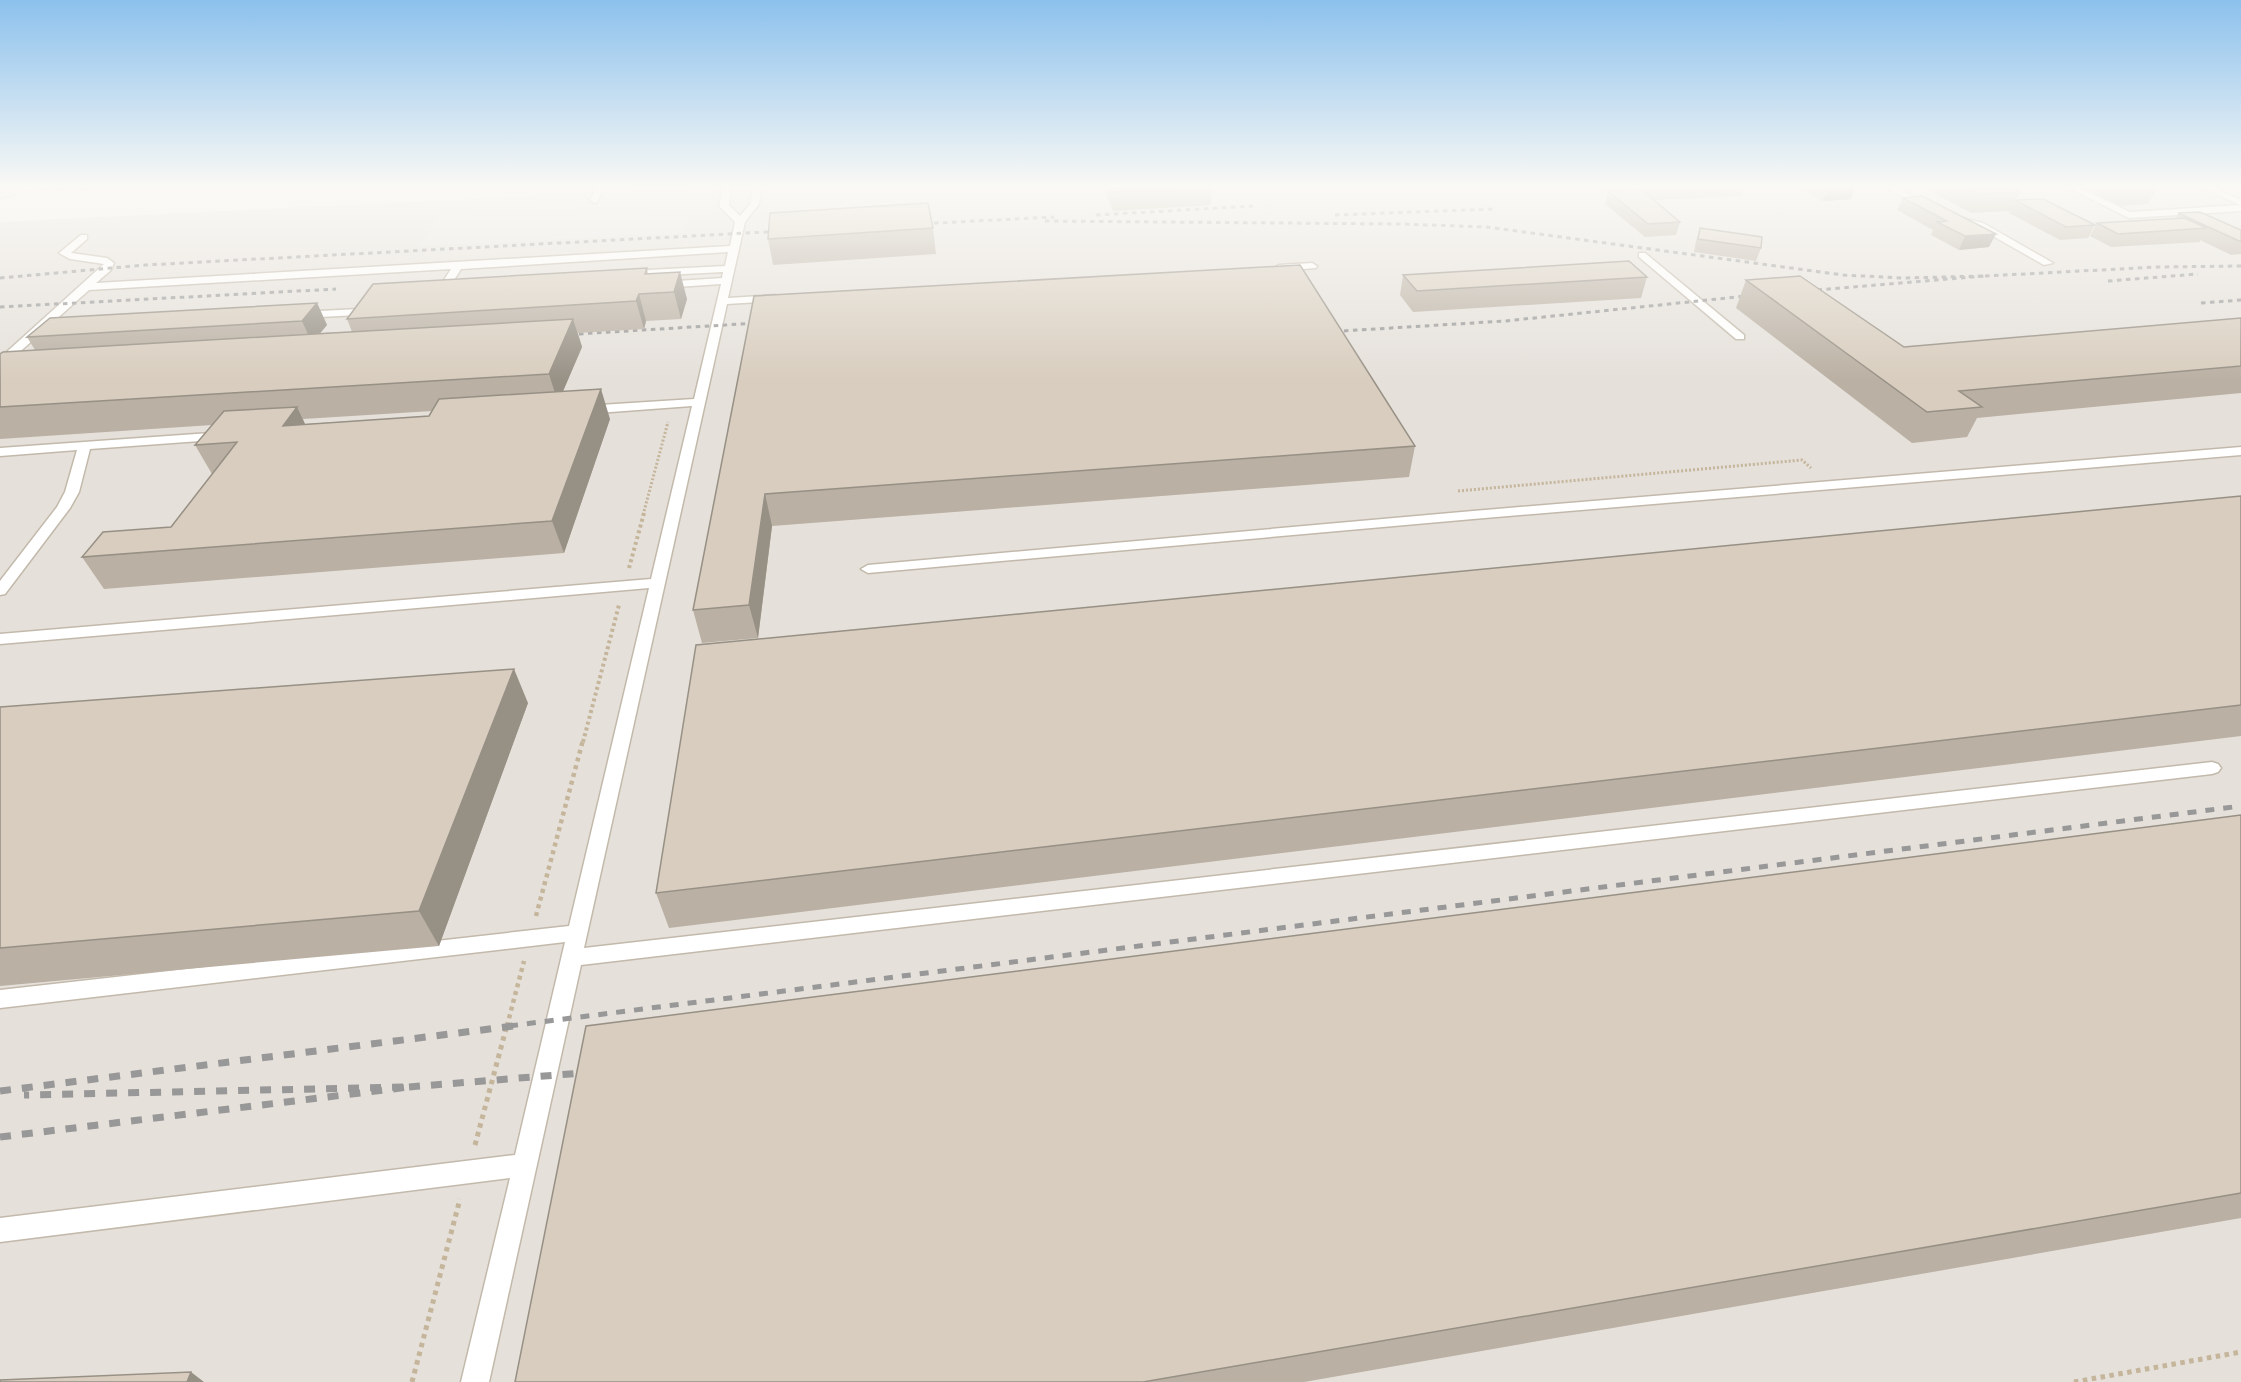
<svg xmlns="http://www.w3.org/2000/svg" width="2241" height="1382" viewBox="0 0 2241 1382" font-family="'DejaVu Sans',sans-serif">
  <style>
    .industrial { fill: #e5e0da }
    .parking { fill: #e7e4e1 }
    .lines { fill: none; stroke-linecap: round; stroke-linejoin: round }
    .service-casing { stroke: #c2b9ab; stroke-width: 3 }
    .path-far4 { stroke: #c4b59b; stroke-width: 2; stroke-dasharray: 1.5 1.5; stroke-linecap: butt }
    .path-far3 { stroke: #c4b59b; stroke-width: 3; stroke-dasharray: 2 2; stroke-linecap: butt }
    .path-far2 { stroke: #c4b59b; stroke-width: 4; stroke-dasharray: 3 3; stroke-linecap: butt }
    .path-far1 { stroke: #c4b59b; stroke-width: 4.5; stroke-dasharray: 4 4; stroke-linecap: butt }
    .path { stroke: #c4b59b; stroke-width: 5; stroke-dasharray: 4.5 4.5; stroke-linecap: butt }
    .service { fill: #fff; fill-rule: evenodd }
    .rail-far2 { stroke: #989898; stroke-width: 3; stroke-dasharray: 4.5 4.5; stroke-linecap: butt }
    .rail-far1 { stroke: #989898; stroke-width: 5; stroke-dasharray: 9 9; stroke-linecap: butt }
    .rail { stroke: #989898; stroke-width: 7; stroke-dasharray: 11 11; stroke-linecap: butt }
    .wall { fill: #bab0a3; fill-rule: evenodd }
    .shaded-wall { fill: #979085 }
    .building { fill: #d8cdbe; stroke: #979085; stroke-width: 1.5 }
  </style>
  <rect width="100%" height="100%" fill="#f5f1e9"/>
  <path class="industrial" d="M695 188H715L714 191 768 188H2241V1382H0V222Z"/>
  <path class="parking" d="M582 204 578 212 692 207 683 233 418 246 445 210Z"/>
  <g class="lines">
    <defs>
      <path id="service" d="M596 188H604L597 202 594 203 590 200Z
        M723 188H731L729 205 740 216 750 204 753 188H761L759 204 745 222 728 298 775 295 780 298 775 301 727 304 584 948 2212 762 2218 764 2221 768 2218 772 2212 774 581 965 489 1382H461L510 1178 0 1242V1218L515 1155 565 942 0 1008V990L569 926 649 588 0 644V634L651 579 692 406 584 414 578 410 584 406 694 399 721 284 662 288 657 285 662 282 722 278 723 272 628 277 623 274 628 271 725 266 728 252 461 269 441 301 437 302 432 299 451 269 89 290 4 366 0 367V358L104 264 70 259 59 253 81 235H87V239L71 253 107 258 114 263 111 270 96 283 730 246 735 222 719 206Z
        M1888 188H1898L1934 208 1926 210Z
        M2069 188H2080L2130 212 2240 205 2203 188H2214L2241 200V211L2129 218Z
        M1958 217 1983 223 2053 263 2044 265 1977 227 1955 222 1953 220Z
        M1639 253H1645L1744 335V339H1736L1639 257Z
        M1312 263 1317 266 1316 268 1279 271 1274 268 1279 265Z
        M374 304 379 307 378 309 359 315 301 318 296 315 301 312 358 309Z
        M224 432 230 436 228 439 90 449 79 492 70 508 5 594 0 595V581L57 507 65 492 77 450 0 456V448Z
        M2241 447V455L1473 519 868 573 861 569 868 565 1473 511Z"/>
    </defs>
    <use href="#service" class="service-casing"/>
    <path class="path-far4" d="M0 199 39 189 207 188"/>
    <path class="path-far3" d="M1458 491 1802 460 1811 468
      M643 515 668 422"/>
    <path class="path-far2" d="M629 568 644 513
      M583 742 619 605"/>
    <path class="path-far1" d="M536 916 583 740
      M507 1026 524 961"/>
    <path class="path" d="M475 1145 507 1025
      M412 1382 460 1199
      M2074 1382 2241 1352"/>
    <use href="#service" class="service"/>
    <path class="rail-far2" d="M1096 215 1253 206
      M1335 215 1493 209
      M1045 221 1402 224 1487 227 1843 275 1903 278 1985 276 1804 291
      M916 224 1054 217
      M1985 276 2158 267 2241 266
      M0 278 145 265 785 231
      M2108 281 2198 274
      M2201 303 2241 300
      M0 307 336 289
      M1326 332 1505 321 1756 295
      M561 335 758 323"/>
    <path class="rail-far1" d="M509 1026 2241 806"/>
    <path class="rail" d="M409 1087 594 1072
      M0 1091 521 1025
      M0 1137 409 1087 24 1095"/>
  </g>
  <path class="wall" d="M1107 188H1212L1211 205 1113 211 1107 197Z
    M1626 188H1744L1741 196 1654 200 1680 222 1676 235 1645 237 1605 204 1608 191H1626L1625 190Z
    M1798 188H1855L1851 199 1823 201Z
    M1924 188H2012L2020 192 2016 200 2095 225 2088 238 2060 240 2009 213 2010 211 1971 213Z
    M2083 188H2157L2148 204 2121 206Z
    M1922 196 1989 247 1959 250 1931 235 1933 230 1897 210 1903 198Z
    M2178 213 2241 230V254L2231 255 2200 240V242L2111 247 2090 236 2097 223 2176 218Z
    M933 228 936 254 773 265 768 239Z
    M1700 228 1761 248 1756 261 1694 252 1696 241Z
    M647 268 648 274 687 299 681 319 646 321 644 329 578 333 582 347 563 391 610 419 564 553 104 589 82 557 171 527 212 474 195 445 212 425 0 439V354L35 350 27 337 317 303 327 325 320 333 352 332 347 319ZM432 411 429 416 305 424 303 419Z
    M1403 275 1647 277 1641 298 1413 312 1400 295Z
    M1746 280 1904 347 2241 318V393L1977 418 1967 437 1912 443 1736 308Z
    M754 296 1415 446 1409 477 772 526 758 638 702 643 693 610Z
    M2241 496V736L669 928 656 893Z
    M528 703 439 946 0 986V707Z
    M2241 815V1218L1304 1382H515Z"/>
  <path class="shaded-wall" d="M1835 188H1855L1851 199 1823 201 1828 189Z
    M1996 234 1989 247 1959 250 1965 236Z
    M680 272 687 299 681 319 674 292Z
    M639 294 646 321 644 329 636 301Z
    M317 303 327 325 312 343 302 321Z
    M573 319 582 347 558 403 549 374Z
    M601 389 610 419 564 553 552 521Z
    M297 407 311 437 283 426Z
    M765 494 772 526 758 638 749 605Z
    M514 669 528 703 439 946 419 911Z
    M191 1372 204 1382H187Z"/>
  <path class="building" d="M1112 188H1181L1113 192Z
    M1967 188H2012L2020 192 1980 194Z
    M1642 190 1680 222 1648 224 1608 191Z
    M1922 196 1996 234 1965 236 1937 222 1947 221 1903 198Z
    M2043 199 2095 225 2066 227 2015 200Z
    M928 203 933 228 768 239 770 213Z
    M2200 212 2241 230V241H2239L2178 213Z
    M2184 218 2207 228 2118 234 2097 223Z
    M1700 228 1762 237 1761 248 1698 239Z
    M1629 261 1647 277 1417 291 1403 275Z
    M1300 265 1415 446 765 494 749 605 693 610 754 296Z
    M647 268 645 274 680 272 674 292 639 294 636 301 347 319 373 284Z
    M1800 276 1904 347 2241 318V366L1959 391 1982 407 1927 412 1746 280Z
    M317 303 302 321 27 337 50 318Z
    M573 319 549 374 0 407V354L3 352Z
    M601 389 552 521 82 557 103 532 171 527 237 442 195 445 224 411 297 407 283 426 429 416 439 399Z
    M2241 496V705L656 893 696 645Z
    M514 669 419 911 0 948V707Z
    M2241 815V1193L1143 1382H515L586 1026Z
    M191 1372 187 1382H0V1380Z"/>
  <linearGradient id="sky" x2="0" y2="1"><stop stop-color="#8cc1ed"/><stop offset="0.49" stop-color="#faf9f5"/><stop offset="1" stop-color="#faf9f5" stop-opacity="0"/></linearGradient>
  <rect width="2241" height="381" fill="url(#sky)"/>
</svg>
